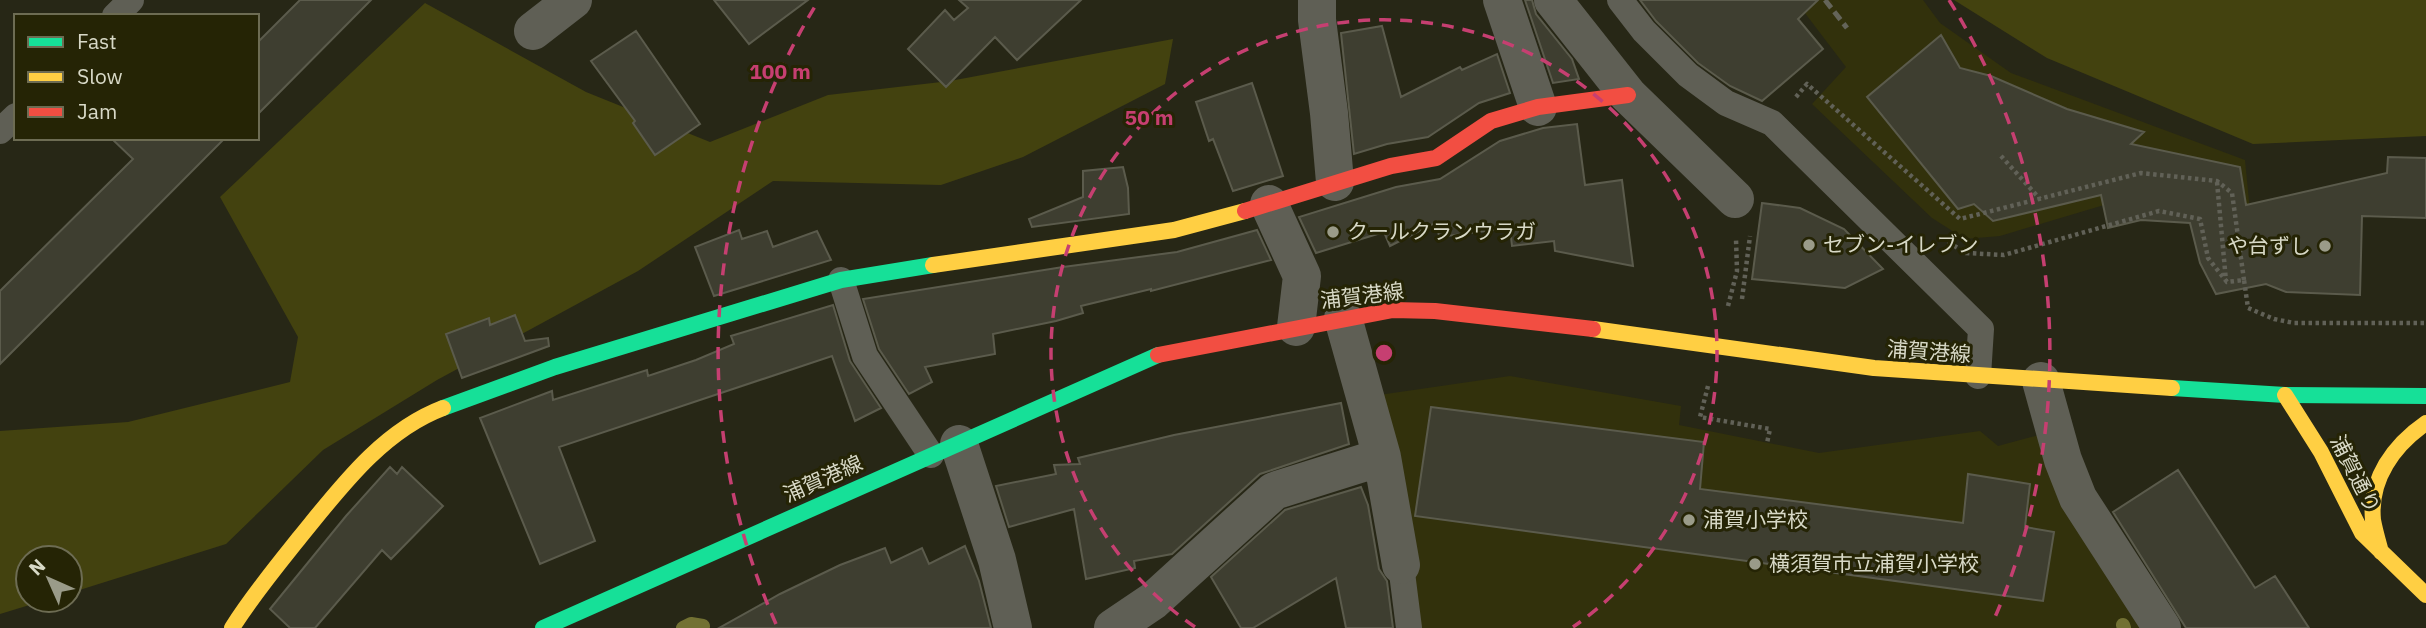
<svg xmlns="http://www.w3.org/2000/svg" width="2426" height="628" viewBox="0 0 2426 628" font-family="'IBM Plex Sans','Noto Sans JP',sans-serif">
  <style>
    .built { fill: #32310c }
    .green { fill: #43420f }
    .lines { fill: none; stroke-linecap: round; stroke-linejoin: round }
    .stream { stroke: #727133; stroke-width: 14 }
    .building { fill: #3e3e30; stroke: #5b5b4c; stroke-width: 2 }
    .path { stroke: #616157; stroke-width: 4.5; stroke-dasharray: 3.5 3.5; stroke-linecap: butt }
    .lane { stroke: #5f5f55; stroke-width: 26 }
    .street { stroke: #5f5f55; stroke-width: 38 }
    .fast { stroke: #16e098; stroke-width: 16 }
    .slow { stroke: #ffcf43; stroke-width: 16 }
    .jam { stroke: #f24e42; stroke-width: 16 }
    .rail { stroke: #646459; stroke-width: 5; stroke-dasharray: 10 5; stroke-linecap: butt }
    .ring { fill: none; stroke: #c63f71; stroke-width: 3.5; stroke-dasharray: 12 9 }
    .poi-dot { fill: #9a9b89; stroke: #252405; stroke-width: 2.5 }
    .labels { text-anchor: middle; stroke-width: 6; stroke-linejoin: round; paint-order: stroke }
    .poi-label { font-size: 21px; fill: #d8d9c7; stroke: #252405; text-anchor: start }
    .street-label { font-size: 21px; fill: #d8d9c7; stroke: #252405 }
    .centre { fill: #c63f71; stroke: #252405; stroke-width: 3.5 }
    .ring-label { font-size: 21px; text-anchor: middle; font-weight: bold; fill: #c63f71; stroke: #252405; stroke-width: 6; stroke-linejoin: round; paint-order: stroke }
  </style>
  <rect width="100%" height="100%" fill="#272716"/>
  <path class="built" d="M1795 0H1923L1940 23 2011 73 2245 160 2257 283 2206 199 2141 194 2000 236 1965 239 1932 218 1812 104 1846 67Z
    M1510 376 1681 406 1679 425 1819 453 1980 431 1998 446 2039 435 2141 628H1421L1379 395Z"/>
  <path class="green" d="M1954 0H2426V136L2253 144 2047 58Z
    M425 3 586 92 710 142 828 95 950 81 1173 39 1165 84 1023 157 941 185 773 181 638 271 437 380 323 450 226 544 70 593V558H28V600H46L0 614V431L128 422 290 382 298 337 220 197Z"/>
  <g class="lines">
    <path class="stream" d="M2123 625 2124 628
      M683 628 691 624 703 626"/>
  </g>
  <path class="building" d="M300 0H371L257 115V43Z
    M714 0H808L749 44Z
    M959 0H1081L1017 60 995 37 946 87 908 49 945 10 954 20 968 8Z
    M1525 0H1532L1536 14 1572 59 1579 79 1553 83Z
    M1640 0H1818L1798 19 1823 49 1762 101 1730 86 1698 63 1656 21Z
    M1382 26 1401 97 1460 67 1462 70 1497 54 1510 93 1479 103 1428 137 1387 144 1354 154 1341 33Z
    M636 31 700 124 655 155 633 123 635 121 591 61Z
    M1941 35 1960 68 1991 76 2067 109 2144 132 2131 144 2240 167 2246 205 2387 173 2388 157 2426 158V218L2362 216 2360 295 2286 292 2266 284 2216 294 2200 263 2190 223 2141 220 2108 228 2101 195 1993 221 1974 204 1958 209 1867 97Z
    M1252 83 1283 176 1233 191 1213 139 1209 141 1196 102Z
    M1577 124 1585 185 1622 180 1633 266 1555 251 1554 241 1512 246 1510 228 1439 237 1437 222 1390 246 1384 232 1316 253 1299 217 1396 187 1440 179 1500 141 1543 128Z
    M111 138H225L0 364V291L133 159Z
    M1123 167 1128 188 1129 214 1032 227 1029 219 1083 197V171Z
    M1762 203 1800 208 1844 229 1883 269 1845 288 1752 279Z
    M739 230 742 239 767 231 773 247 817 231 831 260 714 296 695 247Z
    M1257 230 1271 260 1151 291V289L1081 306 1083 313 1056 321 993 334 995 354 925 367 932 382 909 394 879 349 863 299 1063 267 1177 252Z
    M833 305 850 361 881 408 855 421 832 356 559 447 595 541 540 564 480 418 552 391 553 400 647 370 648 376 696 360 734 344 731 336Z
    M515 315 525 341 548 338 549 346 462 378 446 334 489 318 490 325Z
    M1341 403 1349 444 1260 474 1172 554 1134 561 1135 568 1086 579 1074 509 1009 527 996 486 1056 474 1054 465 1080 464 1078 458 1174 435Z
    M1431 407 1704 442 1700 489 1963 523 1968 474 2030 484 2025 527 2054 532 2043 601 1415 516Z
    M390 467 397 474 402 467 443 506 391 559 382 550 315 628H290L270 609 346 516Z
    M2178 470 2255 588 2275 576 2309 628H2186L2113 512Z
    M1361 487 1368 505 1379 569 1387 581 1393 628H1346L1336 578 1253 628H1241L1211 577 1285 510Z
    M965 546 979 581 991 628H719L780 594 840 565 885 548 891 563 922 548 929 564Z"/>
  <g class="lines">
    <path class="path" d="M1796 97 1807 84 1960 219 2141 173 2217 181 2232 193 2244 280
      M2001 156 2040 199
      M2217 182 2226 281
      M1948 242 1966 253 2004 255 2159 211 2200 219 2208 258 2227 282 2244 280 2248 308 2274 319 2294 323H2426
      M1742 299 1750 236
      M1728 306 1737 271 1736 239
      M1708 386 1700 417 1770 429 1767 443"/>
    <path class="lane" d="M1620 0 1644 31 1688 75 1726 103 1772 123 1981 329 1978 376
      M115 16 131 0
      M0 131 16 116
      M841 280 865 356 931 455
      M1401 565 1409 628"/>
    <path class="street" d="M1317 0V20L1329 113 1335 182
      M1502 0 1538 107
      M1553 0 1628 95 1735 199
      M533 31 573 0
      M1269 204 1302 276 1296 327
      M1343 318 1382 457 1401 565
      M2041 381 2063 460 2078 498 2162 628
      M959 444 997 560 1013 628
      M1113 628 1153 601 1274 491 1382 457"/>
    <path class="fast" d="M2172 388 2285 395 2426 396
      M443 408 555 367 841 280 933 265
      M543 628 1158 355"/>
    <path class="slow" d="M933 265 1174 230 1245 211
      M1593 329 1874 368 2172 388
      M2285 395 2321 452 2362 533 2426 595
      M2381 552C2378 541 2375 531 2373 520 2369 479 2394 445 2426 423
      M232 628C252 596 276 567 300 537 340 488 382 431 443 408"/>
    <path class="jam" d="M1245 211 1391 166 1436 158 1491 121 1538 107 1628 95
      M1158 355 1393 310 1435 311 1593 329"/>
    <path class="rail" d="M1825 0 1847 28"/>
  </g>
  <g class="ring">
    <path d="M1195 627A333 333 0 1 1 1573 627"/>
    <path d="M776 624A666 666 0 0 1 819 0M1949 0A666 666 0 0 1 1992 624"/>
  </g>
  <g class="poi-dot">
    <circle cx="1333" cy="232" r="7"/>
    <circle cx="1809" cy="245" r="7"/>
    <circle cx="2325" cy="246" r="7"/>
    <circle cx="1689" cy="520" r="7"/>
    <circle cx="1755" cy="564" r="7"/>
  </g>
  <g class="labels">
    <g class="poi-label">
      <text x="1347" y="239">クールクランウラガ</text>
      <text x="1823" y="252">セブン-イレブン</text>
      <text x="2311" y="253" text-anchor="end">や台ずし</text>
      <text x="1703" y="527">浦賀小学校</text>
      <text x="1769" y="571">横須賀市立浦賀小学校</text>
    </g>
    <g class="street-label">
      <text transform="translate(1362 296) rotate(-7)" y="7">浦賀港線</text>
      <text transform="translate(1929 352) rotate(4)" y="7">浦賀港線</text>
      <text transform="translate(2355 474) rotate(63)" y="7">浦賀通り</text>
      <text transform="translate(823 479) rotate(-24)" y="7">浦賀港線</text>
    </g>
  </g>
  <circle cx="1384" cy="353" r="10" class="centre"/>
  <g class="ring-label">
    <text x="780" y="79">100 m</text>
    <text x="1149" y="125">50 m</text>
  </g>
  <rect x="14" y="14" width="245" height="126" fill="#252405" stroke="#6d6c53" stroke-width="2"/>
  <rect x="28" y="37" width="35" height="10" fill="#16e098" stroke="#6d6c53" stroke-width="2"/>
  <text x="77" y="49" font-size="21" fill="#d8d9c7">Fast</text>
  <rect x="28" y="72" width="35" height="10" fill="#ffcf43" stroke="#6d6c53" stroke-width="2"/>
  <text x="77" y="84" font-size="21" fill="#d8d9c7">Slow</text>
  <rect x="28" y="107" width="35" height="10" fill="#f24e42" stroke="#6d6c53" stroke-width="2"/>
  <text x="77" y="119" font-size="21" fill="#d8d9c7">Jam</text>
  <g transform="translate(49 579) rotate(315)"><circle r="33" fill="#252405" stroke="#6d6c53" stroke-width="2"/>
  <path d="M0-5L12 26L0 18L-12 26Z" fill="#9a9b89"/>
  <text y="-10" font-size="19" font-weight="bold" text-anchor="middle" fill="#d8d9c7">N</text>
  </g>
</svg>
